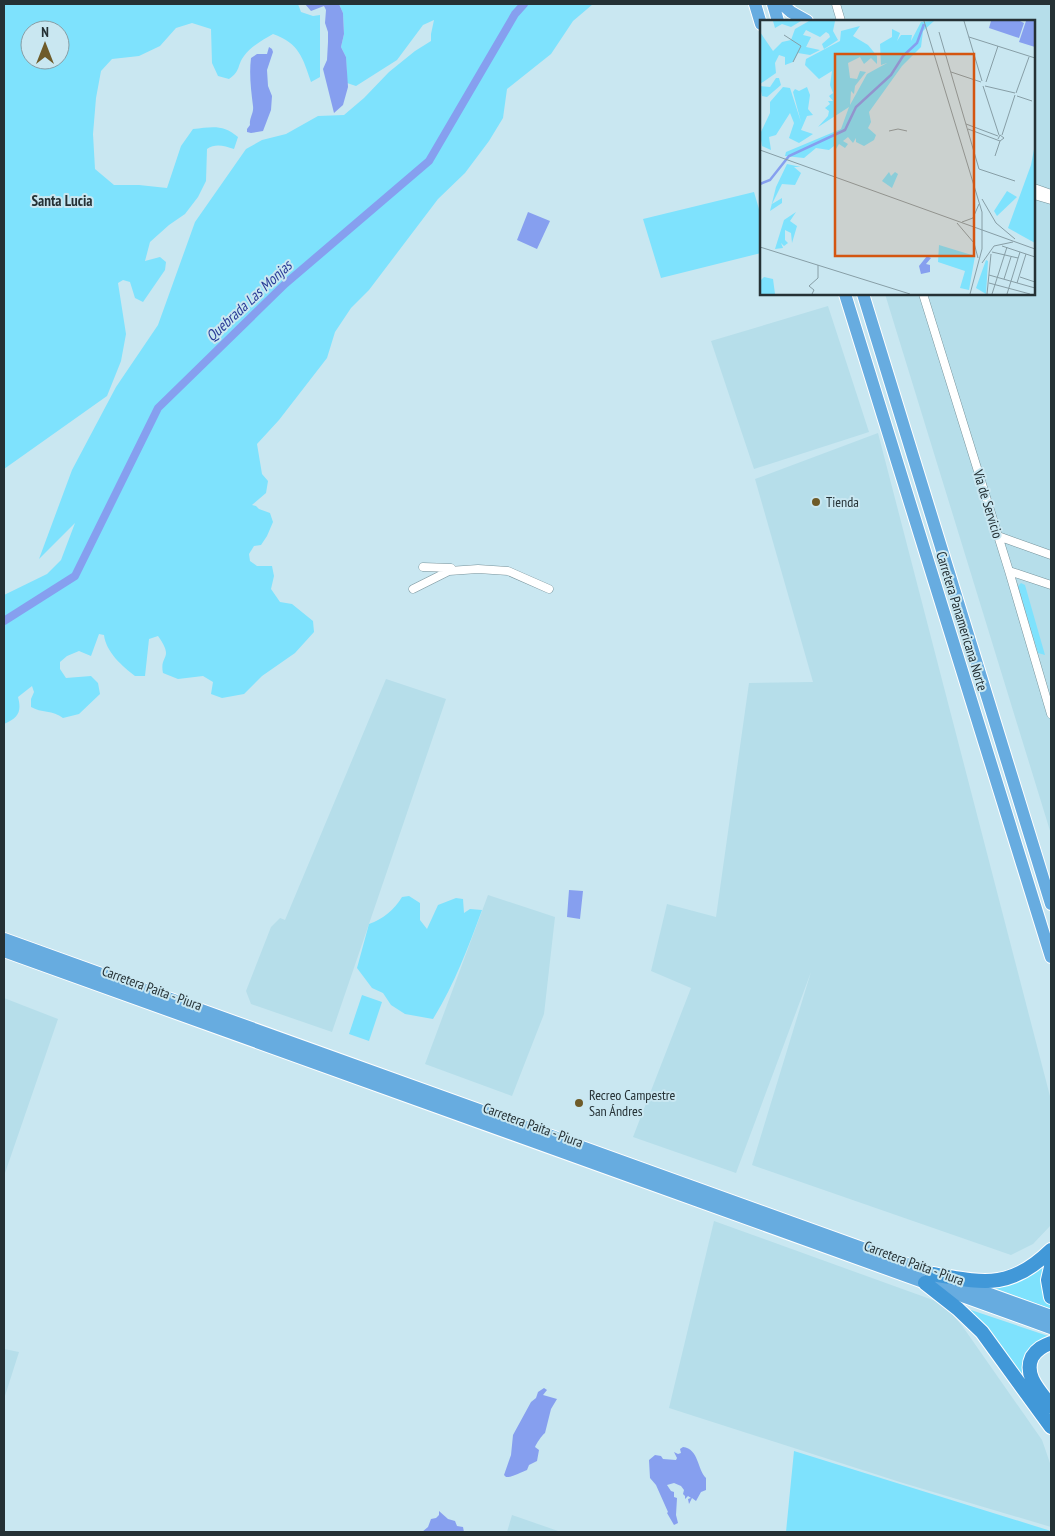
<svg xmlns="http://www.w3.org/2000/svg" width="1055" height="1536" viewBox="0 0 1055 1536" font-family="'PT Sans Narrow',sans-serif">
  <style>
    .built { fill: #b6deea }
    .green { fill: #7ee2fd; fill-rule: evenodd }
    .water { fill: #869fef }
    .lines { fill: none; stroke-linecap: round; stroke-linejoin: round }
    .canal { stroke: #869fef; stroke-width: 8 }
    .minor-casing { stroke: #76929a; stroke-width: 9 }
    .trunk-casing { stroke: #fff; stroke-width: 14 }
    .motorway-casing { stroke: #fff; stroke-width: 16 }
    .minor { stroke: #fff; stroke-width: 8 }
    .trunk { stroke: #67ace0; stroke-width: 12 }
    .motorway { stroke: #4198d8; stroke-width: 14 }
    .poi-dot { fill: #6e5b29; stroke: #c9e7f1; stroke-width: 2 }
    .labels { text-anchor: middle; stroke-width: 4; stroke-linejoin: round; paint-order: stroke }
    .poi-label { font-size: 14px; fill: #253135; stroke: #c9e7f1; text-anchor: start }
    .street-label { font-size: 14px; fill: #253135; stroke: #c9e7f1 }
    .neighbourhood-label { font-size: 15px; font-weight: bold; fill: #253135; stroke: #c9e7f1 }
    .water-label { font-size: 15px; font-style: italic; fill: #293a96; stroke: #c9e7f1 }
    .inset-river { fill: none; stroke: #869fef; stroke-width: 2.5 }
    .inset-road { fill: none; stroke: #879ea6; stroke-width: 1 }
    .view { fill: #d45510; fill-opacity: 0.15; stroke: #d45510; stroke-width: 2.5 }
    .inset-edge { fill: none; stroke: #253135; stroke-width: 2.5 }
  </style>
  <rect width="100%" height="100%" fill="#c9e7f1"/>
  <path class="built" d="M795 4H1051V834L885 294H1034V21H801Z
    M828 306 869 432 754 469 711 341Z
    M878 433 1051 1100V1225L1033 1244 1011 1255 752 1165 811 972 736 1173 633 1137 691 988 651 971 667 904 716 917 749 683 813 682 755 479Z
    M386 679 446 699 332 1032 251 1004 246 991 271 927 280 918 285 920Z
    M488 895 555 917 544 1014 512 1096 425 1064Z
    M4 998 58 1019 4 1176Z
    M714 1221 944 1304 963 1327 1042 1440 1051 1466V1527L903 1483 669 1408Z
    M4 1349 19 1352 4 1399Z
    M512 1515 561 1532H507Z"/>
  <path class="green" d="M4 4H298L301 12 313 16 320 15V77L311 82C303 58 299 43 273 34 263 40 251 46 244 56 237 65 241 71 229 79L218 76 212 63 211 29 192 23 176 28 160 46 139 56 112 59 101 71 96 98 93 134 95 169 114 185H139L167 188 181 146 193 129C212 127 223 124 238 137L234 149C224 146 216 143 207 149L206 181 198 197 185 214 169 225 150 242 145 261 160 257 166 262 165 270 143 302 135 298 130 282 123 280 118 283 126 334 121 361 107 396 4 469ZM30 30H60V60H30Z
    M339 4H593L573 21 551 54 507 89 503 118 489 141 465 173 438 199 369 290 351 308 335 332 327 358 279 420 257 444 262 474 268 481 266 493 252 505 256 506 259 509 270 513 273 522 267 536 261 545 254 546 249 554 250 561 257 566H272L274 576 271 589 280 602 292 604 313 621 314 632 295 653 262 676 244 694 222 698 211 694 213 682 203 676 178 679 163 673C159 654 175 660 158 636L149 639 145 676H135C122 666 106 652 104 635L99 634 91 656 79 651 67 656 60 662V669L66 678 91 676 98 683 100 694 79 714 63 718C53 710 41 713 31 707V699L34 692 32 686 18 697C22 712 18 718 4 724V595L47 574 61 560 75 523 39 559 72 470 116 387 158 325 195 222 246 149 262 140 286 134 318 116 344 115 364 98 389 72 415 51 431 41V34L434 20 423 25 397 60 356 86 347 83 346 57 341 47 344 34 343 13Z
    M754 192 761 216V253L661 278 643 219Z
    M1021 583 1025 585 1045 655 1038 653 1018 586Z
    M409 896 420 903V920L427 929 438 905 456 898 463 899 464 913 470 909 482 910C468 948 454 985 433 1019L405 1014 391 1005 383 993 372 988 357 968 369 924C383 919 394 910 402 897Z
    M362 995 382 1002 369 1041 349 1034Z
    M1051 1256 1046 1267 1048 1300 1051 1305V1309L986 1285Z
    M971 1310 1051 1337 1035 1345V1394L971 1312Z
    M794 1451 1051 1531V1532H786Z"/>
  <path class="water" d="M305 4H339L343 13 344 34 341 47 346 57 348 87 343 105 334 113 323 69 327 60 328 42V32L325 23 326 10 324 6 311 11Z
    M269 47 272 49 273 52 267 70 268 86 272 96 271 110 263 131 251 133 247 132V129L250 125C249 118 254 113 253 106 251 90 249 74 251 58L257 54H267Z
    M528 212 550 221 537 249 517 240Z
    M569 890 583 891 580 919 567 917Z
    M544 1388 547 1390 543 1395 557 1399 551 1409 545 1433C541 1436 537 1443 535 1447L539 1450 537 1461 529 1465 527 1470C522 1472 510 1478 506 1477L504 1475 511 1455 513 1435 531 1402 536 1398 538 1392Z
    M683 1447C699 1449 697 1469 706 1478V1490L701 1492 696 1501 692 1498 689 1504 688 1499 691 1498 688 1496 685 1499V1496L683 1494 684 1490 681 1486 674 1483 667 1485 671 1491 674 1492V1497L677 1498 676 1515 678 1523 674 1525 667 1513 668 1512 656 1485 650 1478 649 1460 655 1455 661 1456 663 1459 676 1460 677 1458 674 1452 678 1454 681 1453 680 1449Z
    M439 1511 448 1519 455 1521 457 1526 463 1527 464 1532H422L428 1527 431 1519 436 1518 439 1515Z"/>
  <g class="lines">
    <path class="canal" d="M4 621 75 576 158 408 285 284 429 161 515 14 524 4"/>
    <defs>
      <path id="minor" d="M836 4 841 21
        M1034 188 1051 194
        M1034 195 1051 200
        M923 294 1009 571 1051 714
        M998 536 1051 555
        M423 567 451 568
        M1009 571 1051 585
        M413 589 449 571 478 569 508 571 549 589"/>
      <path id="trunk" d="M755 4 761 24
        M773 4 778 21
        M782 4 791 12 807 21
        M845 294 1051 957
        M863 294 1051 904
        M4 939 1051 1316
        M4 951 1051 1328"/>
      <path id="motorway" d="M1051 1267 1048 1280 1051 1297
        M932 1274C984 1283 1010 1290 1051 1250
        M925 1283 958 1309 982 1332 1051 1427
        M1051 1343C1043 1346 1037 1349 1032 1357 1023 1376 1041 1392 1051 1406"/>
    </defs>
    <use href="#minor" class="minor-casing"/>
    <use href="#trunk" class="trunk-casing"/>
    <use href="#motorway" class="motorway-casing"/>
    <use href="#minor" class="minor"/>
    <use href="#trunk" class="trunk"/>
    <use href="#motorway" class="motorway"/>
  </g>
  <g class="poi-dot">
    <circle cx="816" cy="502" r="5"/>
    <circle cx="579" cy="1103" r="5"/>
  </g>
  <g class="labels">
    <g class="poi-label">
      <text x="826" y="507">Tienda</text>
      <text x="589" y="1100">Recreo Campestre<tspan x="589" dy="16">San Ándres</tspan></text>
    </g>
    <g class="street-label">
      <text transform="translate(988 504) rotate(73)" y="5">Vía de Servicio</text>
      <text transform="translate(962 621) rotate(73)" y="5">Carretera Panamericana Norte</text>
      <text transform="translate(152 988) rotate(20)" y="5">Carretera Paita - Piura</text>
      <text transform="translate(533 1125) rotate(20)" y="5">Carretera Paita - Piura</text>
      <text transform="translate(914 1263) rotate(20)" y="5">Carretera Paita - Piura</text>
    </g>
    <g class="neighbourhood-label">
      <text x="62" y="206">Santa Lucia</text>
    </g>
    <g class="water-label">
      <text transform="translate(249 301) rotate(-43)" y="5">Quebrada Las Monjas</text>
    </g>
  </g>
  <g transform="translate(760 20)">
    <rect width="275" height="275" fill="#c9e7f1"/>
    <path d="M13 1H41L31 7 22 4 15 8ZM49 1H75L73 11 78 20 64 29 62 24 70 17 69 14 66 12 60 17 46 10 43 15 51 17 46 27 60 30 50 35 38 33 33 42 25 45V37L19 35 15 43 16 53 0 64V12L13 31 22 22 31 20 35 9ZM174 1 163 11 161 27 142 46 109 92 111 102 108 108 116 115 114 120 104 126 96 122V118L93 123 88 117 83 121 88 124 85 128 79 124 76 129 74 126 69 130 56 128 44 138 25 136 26 132 81 109 89 87 58 107 68 96 69 91 65 88 70 84 68 81H73L69 76 73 73 70 65 72 51 59 59 45 45 46 39 80 21 81 11 100 6 93 16 108 25 117 36V44L111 38 104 44 100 37 88 43 90 58 97 59 100 51 106 52 95 66 94 74 91 71 90 85 107 54 127 43 121 45 120 24 132 17V9L140 13 137 21 141 15H152L151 21 161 2ZM16 58H19L21 65 7 77 2 76 0 66 10 67ZM23 67 30 68 41 102 33 72 35 69 39 71 47 67 50 75 48 89 53 95 47 96 41 110 53 114 39 123 29 118 34 103 30 93 16 115 9 117 11 130 2 126 0 114 10 93V82ZM275 124V223L248 208 271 145ZM27 144 41 147H34L41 153 35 165 22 164 12 184 22 178V183L10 191 16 167ZM129 152 131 156 135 152 138 154 132 168 122 161ZM247 171 257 177 237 196 234 191ZM36 192 30 201 37 206 32 223 31 213 25 210V220L28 223 24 226 21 223 23 228 15 229 24 200ZM179 225 215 236 209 270 200 268 205 251 178 242ZM226 240 228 241 226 274 216 268ZM4 257 13 259 15 274H0V261Z" fill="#7ee2fd"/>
    <path d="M231 1H260L264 3 259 18 229 8ZM266 1H275V27L259 22ZM167 236 171 238 166 244 170 245V252L161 254 159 246Z" fill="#869fef"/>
    <path class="inset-river" d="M0 164 10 160 29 136 85 110 96 87 131 55 143 36 157 23 164 4"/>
    <path class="inset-road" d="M164 1 222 192V229L210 274M204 1 222 61M179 12 219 149 255 161M24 15 41 26 33 42M209 17 275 38M191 52 221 62M226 62 238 26M223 66 239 115M225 66 255 73M256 73 269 37M257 76 272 81M206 104 238 116M208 109 240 121 244 118 240 115 238 119M129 111 138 109 147 111M242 115 255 75M0 130 275 229M235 136 240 121M222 179 236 203 255 219M202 202 213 198 219 184M197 203 214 223 218 238M242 226 275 237M0 227 150 274M232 232 258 238M222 243 234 226 253 222M229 255 275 268M260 257 275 262M244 259 251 237M229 263 270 274M257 263 266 234M52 274 54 270 49 266 58 258V245M227 274 231 234M232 274 247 227M247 274 260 232"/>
    <path class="view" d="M75 34H214V236H75Z"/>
    <rect width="275" height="275" class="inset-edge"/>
  </g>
  <rect width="1055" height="1536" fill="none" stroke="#253135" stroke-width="10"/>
  <g transform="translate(45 45)"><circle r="24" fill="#c9e7f1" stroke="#879ea6"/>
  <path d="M0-4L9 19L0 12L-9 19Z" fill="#6e5b29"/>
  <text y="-8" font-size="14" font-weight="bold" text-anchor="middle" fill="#253135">N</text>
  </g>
</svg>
